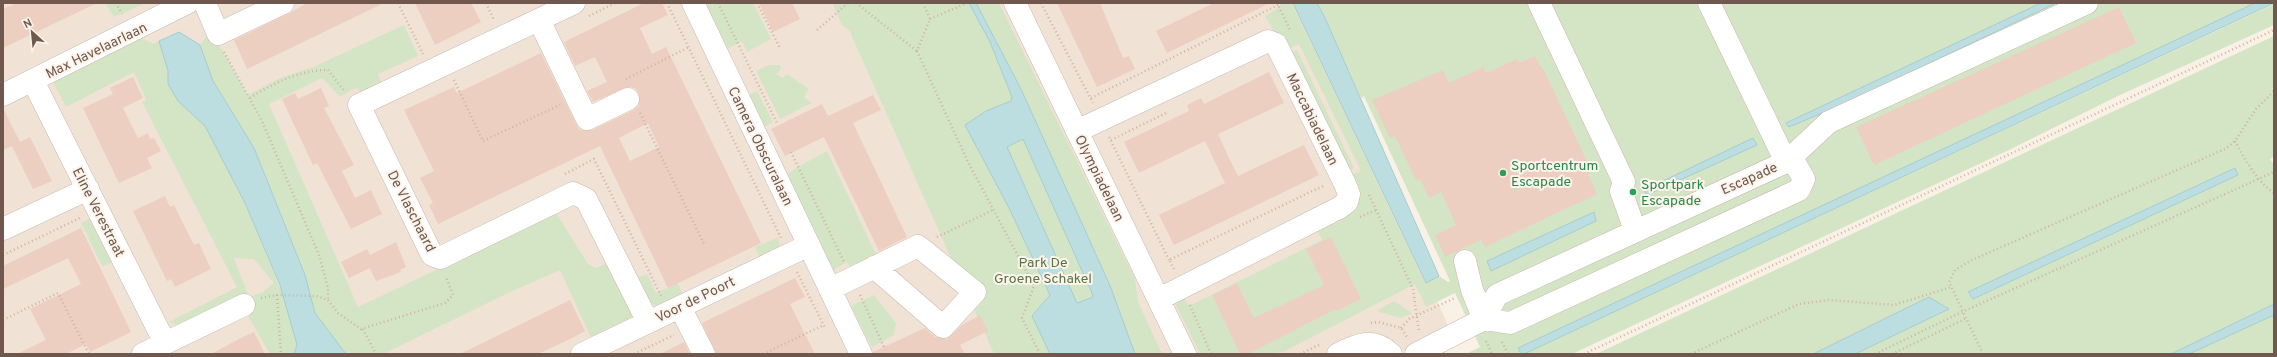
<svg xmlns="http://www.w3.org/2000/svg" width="2277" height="357" viewBox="0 0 2277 357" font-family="Overpass,sans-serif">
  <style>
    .residential { fill: #f0e2d5 }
    .green { fill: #d4e5c6; fill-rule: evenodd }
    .water { fill: #bddee1; stroke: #a4cdd1; fill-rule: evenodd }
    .building { fill: #eccfc1; fill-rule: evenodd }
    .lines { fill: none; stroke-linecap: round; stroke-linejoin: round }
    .minor-casing { stroke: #cab8ad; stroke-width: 23 }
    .path { stroke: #d0b3a4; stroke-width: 2.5; stroke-dasharray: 1 3; stroke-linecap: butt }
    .minor { stroke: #fff; stroke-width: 22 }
    .leisure-dot { fill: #2e9e5b; stroke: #fdf5eb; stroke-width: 1.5 }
    .labels { text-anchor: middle; stroke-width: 4; stroke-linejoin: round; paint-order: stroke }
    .street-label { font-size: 14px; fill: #70584e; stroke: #fdf5eb }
    .leisure-label { font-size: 14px; fill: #27864d; stroke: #fdf5eb; text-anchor: start }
    .park-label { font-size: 14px; fill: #577447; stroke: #fdf5eb }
  </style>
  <rect width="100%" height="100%" fill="#f9f1e6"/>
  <path class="residential" d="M3 3H1304L1348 97 1449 328 1399 354H3Z"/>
  <path class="green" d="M105 3H146L114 17Z
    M706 3H753L771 39 747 52 742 41 727 49Z
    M832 3H999L1135 279 1138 302 1162 354H994L849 30 842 25Z
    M1280 3H1292L1424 281 1439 276 1448 282 1450 281 1364 96 1361 98 1317 3H2256L1562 331 1528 352 2274 4V25L2120 95 2011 149 1572 354H1466L1480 347 1455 293 1426 307 1415 284 1283 352 1264 354H1200L1175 303 1184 298 1189 306 1322 240 1314 224 1359 202 1348 177 1361 171 1299 44 1285 50 1265 16 1281 6Z
    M404 25 418 56 378 74 382 85 366 94 355 88 340 97 322 78 269 104 358 307 556 213 588 264 596 268 610 262 634 315 629 322 592 340 560 270 508 293 383 354H346L315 313 305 275 254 148 213 81 200 45 208 34 215 38 248 95 280 78 313 67Z
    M2274 36V156L2270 159 2274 165V304L2171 354H1855L1949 309 1929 297 1813 354H1596ZM2235 168 2238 175 1973 299 1968 293Z
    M141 38 154 44 159 41 168 71V84L178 101 205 125 245 203 285 300 297 345 294 354H270L247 314 240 295 178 325 169 322 237 287 142 102 146 100 134 72 66 107 51 78ZM234 258 254 259 274 283 263 292 249 297Z
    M1297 50 1354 168 1345 173 1287 55Z
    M769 65H780L781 69 776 74 783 78 787 74 809 89 804 97 811 103 780 119 756 71Z
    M757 91 773 122 764 127 748 95Z
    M827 151 878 259 853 273 847 262 833 270 787 175 796 168Z
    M91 218 112 263 102 266 81 223Z
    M777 238 782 250 761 260 755 247Z
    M647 274 656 293 678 283 683 297C652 312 649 308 636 278Z
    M874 295 896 323 894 335 872 347 851 306Z
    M1394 301 1412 313 1401 318 1376 311Z
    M2274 315V354H2189Z"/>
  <path class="water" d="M969 3H976L1021 89 1084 228 1111 288 1135 354H1050L1032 316 1050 295 1009 208 965 125 986 111 1011 101 1012 97 990 42ZM1023 139 1092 293 1093 297 1077 303 1007 147Z
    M1293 3H1317L1325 18 1439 276 1426 283Z
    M2041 3H2056L1839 106 1789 127 1786 123Z
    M2255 3H2274L1524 354H1521L1518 348Z
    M179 32 200 45 213 81 254 148 305 275 315 313 346 354H294L297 345 280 285 245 203 205 126 178 101 168 84V71L159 41Z
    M1753 138 1757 145 1647 195 1644 190Z
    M2235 168 2238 175 1973 299 1968 292Z
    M1594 212 1596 221 1491 271 1487 261Z
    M1929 297 1949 309 1855 354H1813Z
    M2274 304V315L2189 354H2171Z"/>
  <path class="building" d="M17 3H97L3 48V9Z
    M307 3H384L247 69 234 40 288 14Z
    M415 3H471L481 22 435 45Z
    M644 3H662L668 15 640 28 652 54 666 47 761 243 668 288 600 146 438 224 429 205 433 203 420 178 434 171 404 110 454 87 457 93 541 53 576 124 580 130H592L634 110 639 106V94L635 88 628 87 593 102 587 91 607 82 595 57 575 66 564 42ZM648 123 659 147 630 161 619 138Z
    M759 3H792L800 19 773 32Z
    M1057 3H1100L1123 58 1129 56 1135 69 1097 87Z
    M1214 3H1270L1167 53 1156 31Z
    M2119 7 2136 43 1874 165 1856 127Z
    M1535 56 1542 69 1543 68 1592 172 1588 174 1597 194 1485 247 1481 240 1445 257 1435 235 1456 225 1441 192 1429 198 1420 179 1416 180 1395 136 1390 138 1372 100 1443 70 1449 83 1483 67 1486 73 1517 59 1519 63Z
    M1269 72 1284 103 1218 134 1229 158 1238 176 1304 145 1319 175 1174 245 1159 215 1225 183 1214 160 1205 141 1139 173 1124 142 1189 111 1187 105 1201 98 1204 104Z
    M133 77 143 98 123 108 138 138 148 133 150 139 154 138 161 151 147 158 152 168 119 183 83 108 113 94 110 88Z
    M321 88 329 106 324 108 354 165 342 171 355 198 371 190 382 214 351 229 317 163 313 165 282 99 295 93 298 99Z
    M873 95 881 110 853 123 907 237 879 251 824 137 785 156 771 129 822 104 828 116Z
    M3 108 20 142 30 137 52 181 33 189 12 146 3 150Z
    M165 196 170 207 174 205 194 245 199 243 211 269 175 287 171 279 167 281 133 211Z
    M81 228 131 332 90 352 86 344 66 354H17L46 340 30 309 81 284 68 258 3 289V266Z
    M1331 237 1361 299 1337 311 1336 309 1248 354H1240L1212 295 1237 283 1254 318 1324 285 1306 249Z
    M396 242 406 267 400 270 401 272 376 281 370 268 349 278 341 262 367 249 370 255Z
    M795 278 805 297 790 304 815 354H716L702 323Z
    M570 300 585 331 570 339 538 354H460Z
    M980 315 988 331 960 345 965 354H873V352L925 328 935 337 947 339 962 325Z
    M254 332 265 354H211L241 338Z
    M684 342 690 354H660Z"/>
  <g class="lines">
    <defs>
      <path id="minor" d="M205 3 218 34 283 3
        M574 3 359 105 432 255 440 258 573 193 586 199 648 322
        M693 3 861 354
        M1015 3 1185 354
        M1539 3 1624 182 1621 191 1635 230
        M1709 3 1786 162
        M539 20 587 119 628 99
        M33 81 165 343
        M3 95 187 3
        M1077 131 1268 41 1276 44 1345 184 1349 194 1347 202 1339 208 1159 299
        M3 229 88 189
        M1465 261 1472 290 1484 319
        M830 289 918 246 975 292 943 327 874 267
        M680 307 704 354
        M1484 319 1510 323 1799 190 1804 179 1796 165 1786 162
        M143 354 244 305
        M582 354 809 245
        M1338 354C1358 344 1373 337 1391 354
        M1416 354 1484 319 1497 295 1786 162 1829 122 2087 3"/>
    </defs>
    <use href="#minor" class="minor-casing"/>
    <path class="path" d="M116 3 122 14
      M398 3 423 54
      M486 3 494 20
      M667 3 781 238
      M718 3 778 125
      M757 3 780 48
      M856 3 917 51
      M923 3 930 19 917 51 968 162 1034 286 1022 318 1040 354
      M1041 3 1093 103
      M1277 3 1290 30
      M589 16 615 3
      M930 19 967 3
      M817 30 848 3
      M224 52 262 121 319 255 328 288V300
      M626 79 689 47
      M454 80 483 141 560 105
      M250 98C273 83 300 70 328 70L345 92
      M1091 98 1278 5
      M640 113 704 244
      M1109 137 1169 260
      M1111 140 1168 112
      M2235 141C2243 157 2259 184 2274 193
      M791 152 844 262
      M565 174 594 159 661 296
      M1369 195 1413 289 1419 332
      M1360 217 1376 210
      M937 237 993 210
      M3 255 80 218
      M1174 269 1169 260 1325 185
      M797 272 825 328
      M277 295 281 354
      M860 295 884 347
      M261 298 277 295 316 296 328 300 338 313 361 329 445 303 453 295 446 277
      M1190 305 1211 354
      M3 320 58 293 89 354
      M1371 323 1378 322 1401 328 1407 337
      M1401 328 1409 319 1455 298
      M363 329 376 354
      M1486 341 1492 354
      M1502 342 1508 354
      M634 354 674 335
      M763 354 824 325
      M1300 354 1321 344
      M1584 354 2274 30
      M1691 354 1799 304 1829 300 1894 305 1951 287
      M1875 354 1962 312 2274 172
      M1892 354 1965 319
      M1983 354 1949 282 1955 270 1972 260 2225 149 2235 141 2256 109 2274 91"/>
    <use href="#minor" class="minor"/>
  </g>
  <g class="leisure-dot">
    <circle cx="1503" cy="173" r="4"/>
    <circle cx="1633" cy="192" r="4"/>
  </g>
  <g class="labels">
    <g class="street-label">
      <text transform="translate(96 50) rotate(-26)" y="5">Max Havelaarlaan</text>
      <text transform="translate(1313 119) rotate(64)" y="5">Maccabiadelaan</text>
      <text transform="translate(761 146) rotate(64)" y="5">Camera Obscuralaan</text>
      <text transform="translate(1100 178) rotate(64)" y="5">Olympiadelaan</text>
      <text transform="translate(1749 178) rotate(-24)" y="5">Escapade</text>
      <text transform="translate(412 211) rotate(63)" y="5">De Vlaschaard</text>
      <text transform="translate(99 212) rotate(63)" y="5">Eline Verestraat</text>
      <text transform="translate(695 299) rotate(-26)" y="5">Voor de Poort</text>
    </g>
    <g class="leisure-label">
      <text x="1511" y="170">Sportcentrum<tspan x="1511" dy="16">Escapade</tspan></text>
      <text x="1641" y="189">Sportpark<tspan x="1641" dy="16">Escapade</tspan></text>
    </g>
    <g class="park-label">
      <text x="1043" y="267">Park De<tspan x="1043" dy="16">Groene Schakel</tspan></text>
    </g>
  </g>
  <rect width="2277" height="357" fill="none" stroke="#70584e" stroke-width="8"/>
  <g transform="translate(32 32) rotate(333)" stroke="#fdf5eb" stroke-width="3" paint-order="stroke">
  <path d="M0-3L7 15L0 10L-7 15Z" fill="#70584e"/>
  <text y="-6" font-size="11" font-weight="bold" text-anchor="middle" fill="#70584e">N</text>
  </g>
</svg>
